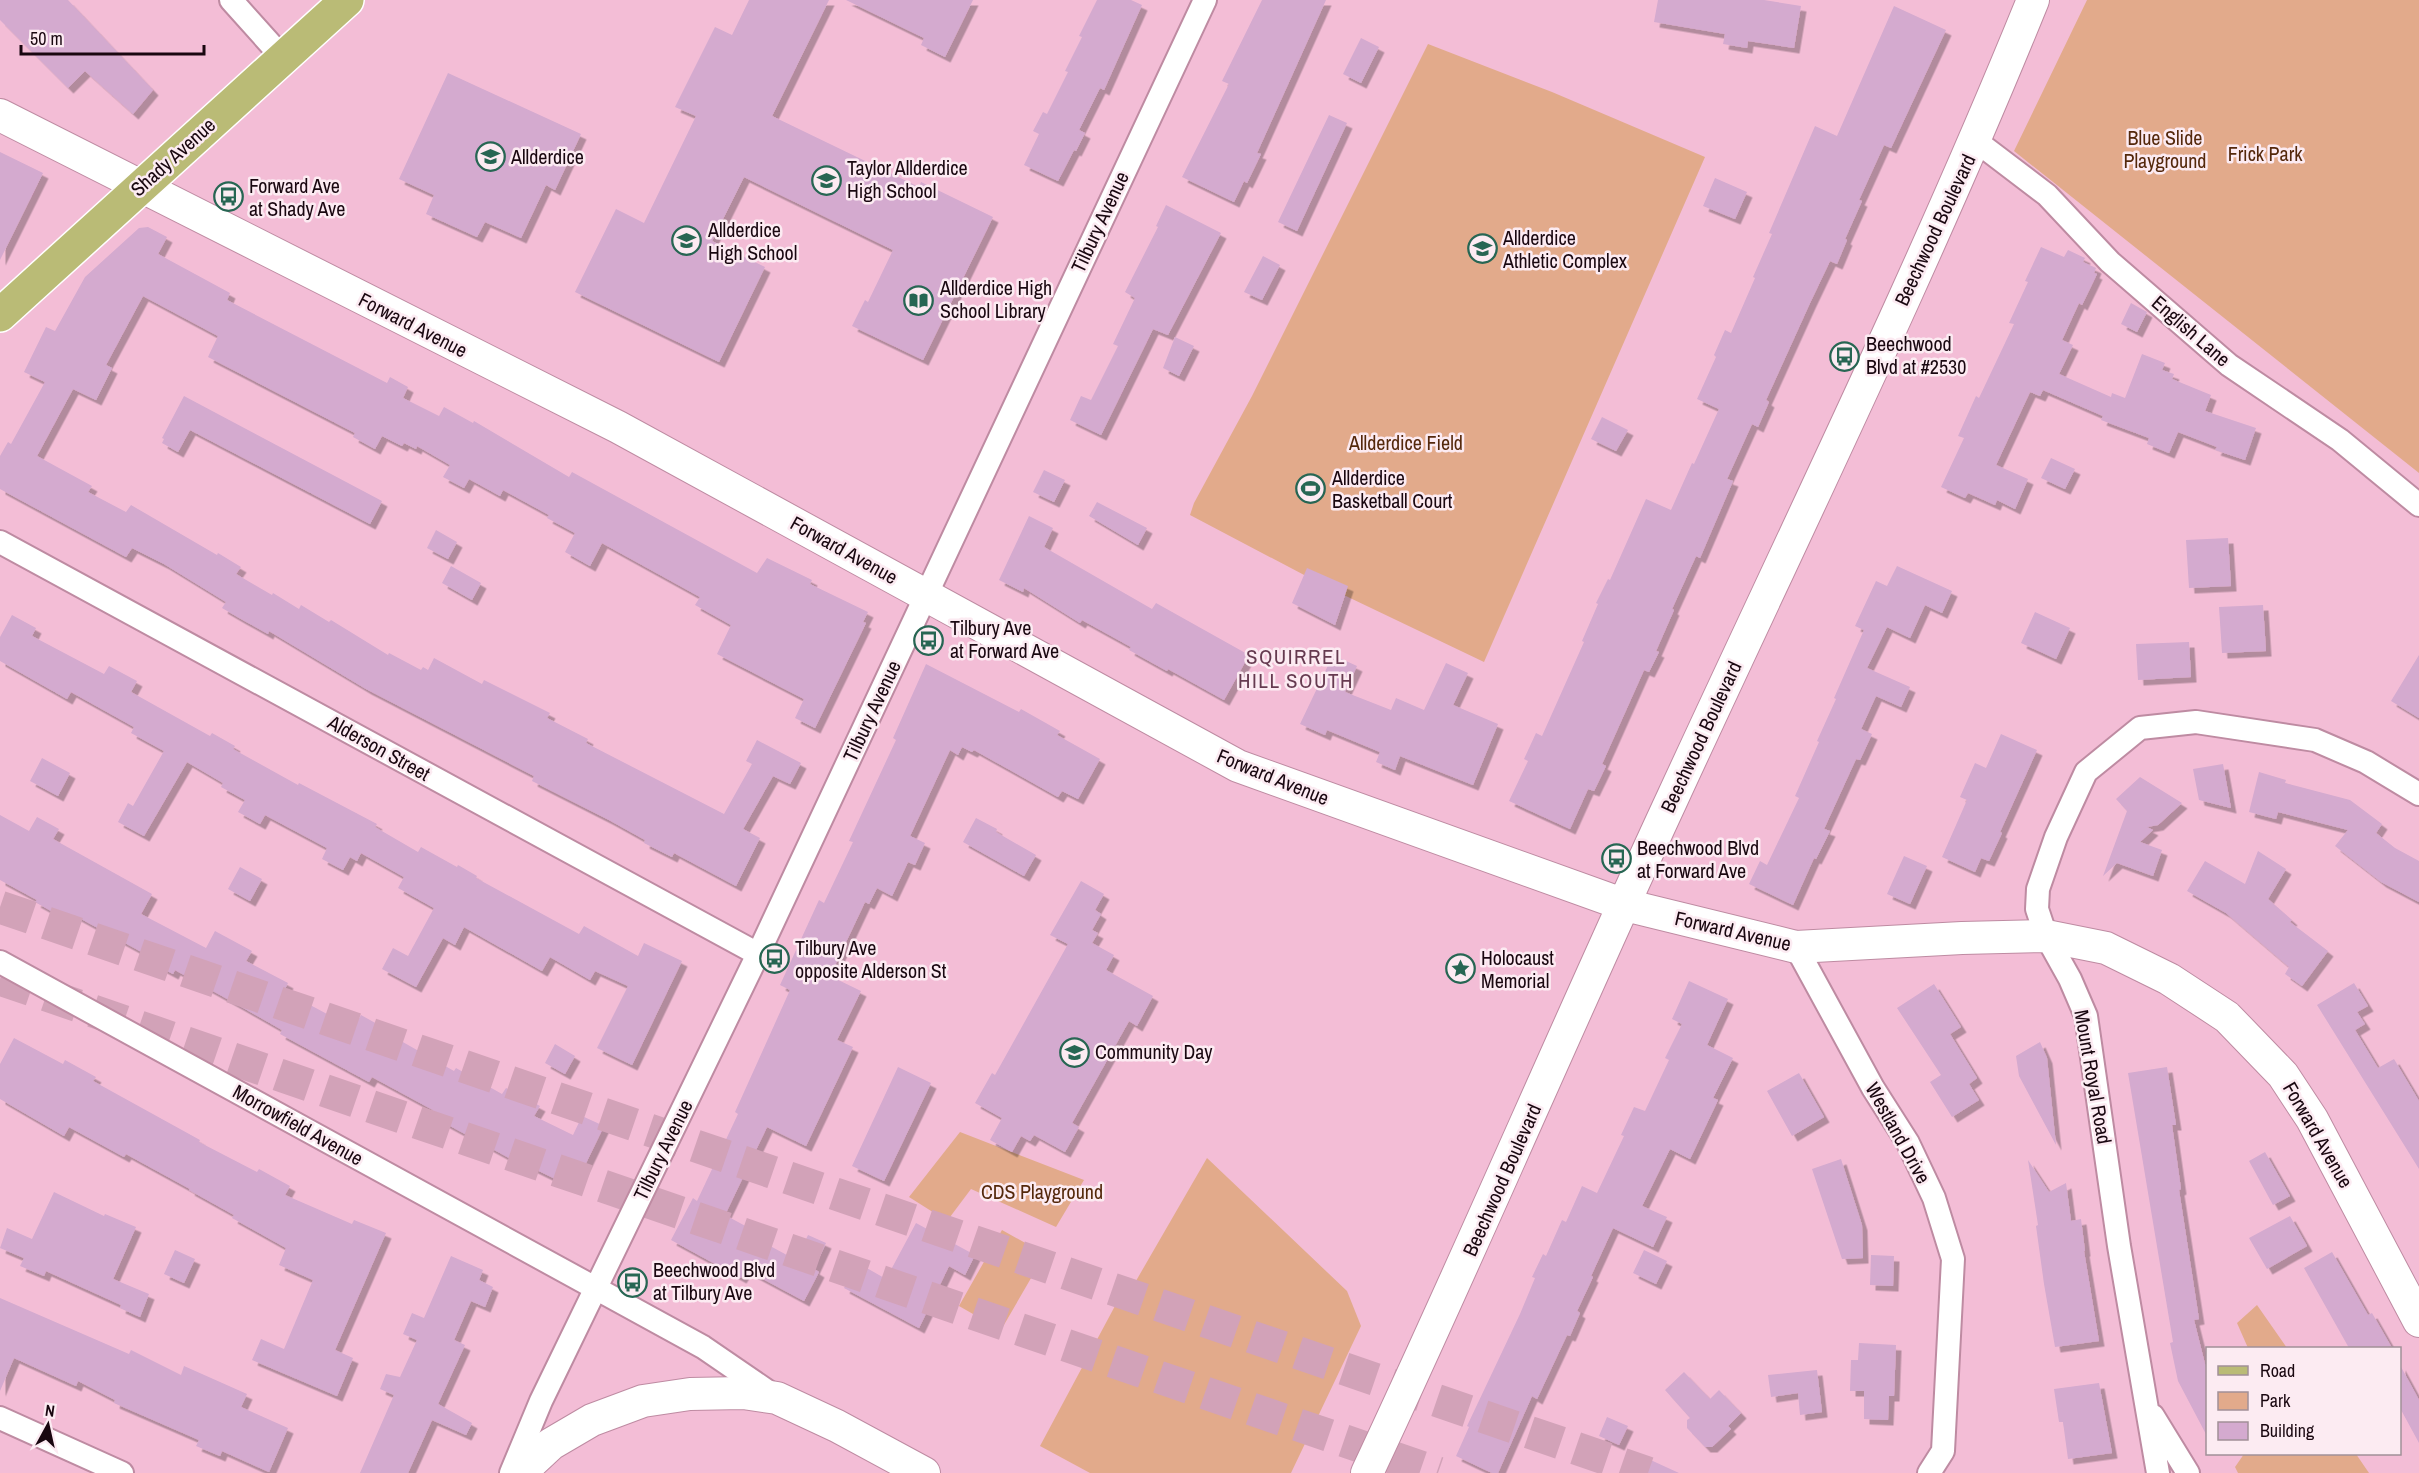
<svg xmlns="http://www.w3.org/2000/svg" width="2419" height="1473" viewBox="0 0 2419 1473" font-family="'Archivo Narrow',sans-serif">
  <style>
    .green { fill: #e2aa8b }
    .building { fill: #d4aacf; filter: url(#shadow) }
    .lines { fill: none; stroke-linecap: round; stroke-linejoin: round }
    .highway-tunnel { stroke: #d2a2b8; stroke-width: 33; stroke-dasharray: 33 16; stroke-linecap: butt }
    .street-casing { stroke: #be8ba2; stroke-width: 26 }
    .secondary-casing { stroke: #be8ba2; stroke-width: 34 }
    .primary-casing { stroke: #fff; stroke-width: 36 }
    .street { stroke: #fff; stroke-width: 22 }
    .secondary { stroke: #fff; stroke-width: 32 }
    .primary { stroke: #babb76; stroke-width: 33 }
    .labels { text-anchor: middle; stroke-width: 5; stroke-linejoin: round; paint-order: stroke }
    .park-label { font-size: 20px; fill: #54280b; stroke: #fcebf2 }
    .street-label { font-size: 20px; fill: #190710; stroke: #fcebf2 }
    .poi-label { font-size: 20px; fill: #190710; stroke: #fcebf2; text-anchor: start }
    .neighbourhood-label { font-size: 21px; letter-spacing: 1.5px; fill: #663a50; stroke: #fcebf2 }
  </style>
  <defs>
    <filter id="shadow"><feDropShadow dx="5.5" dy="5.5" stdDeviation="0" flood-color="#0004"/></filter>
  </defs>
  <rect width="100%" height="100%" fill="#f3bdd6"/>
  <path class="green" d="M2087 0H2419V473L2014 151Z
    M1428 44 1552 92 1705 157 1484 662 1325 586 1190 515 1194 503 1252 396Z
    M960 1132 1084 1180 1056 1227 971 1189 947 1221 909 1197Z
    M1207 1158 1347 1291 1361 1326 1291 1473H1090L1040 1446 1123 1291 1129 1293Z
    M1002 1230 1045 1254 1001 1330 959 1306Z
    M2257 1305 2287 1348H2248L2237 1323Z
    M2244 1454H2356L2369 1473H2238L2235 1467Z"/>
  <path class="building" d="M0 0H68L153 90 133 114 85 71 68 88 0 20Z
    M749 0H829L772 116 919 187 921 182 993 217 923 360 852 326 865 300 868 302 893 250 744 177 712 241 765 267 719 362 575 292 616 209 644 223 696 116 675 107 715 27 732 35Z
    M846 0H973L945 57 921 45 924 38Z
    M1097 0H1131L1142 5 1104 90 1100 88 1079 130 1085 133 1076 151 1074 150 1058 181 1024 165 1039 134 1033 131 1043 112 1047 114 1068 72 1065 71 1082 37 1079 36Z
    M1262 0H1326L1257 153 1261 154 1247 183 1244 181 1234 202 1182 177 1229 84 1222 81Z
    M1658 0H1764L1801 6 1794 48 1748 41 1747 48 1723 44 1725 34 1654 22Z
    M1894 6 1946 30 1891 148 1884 145 1859 200 1862 201 1845 239 1847 240 1837 264 1830 261 1810 303 1766 400 1769 402 1758 427 1752 424 1727 479 1733 481 1700 558 1696 556 1672 609 1674 610 1656 651 1659 652 1649 672 1644 670 1602 764 1606 766 1594 791 1588 789 1570 829 1509 801 1528 761 1524 759 1536 733 1542 736 1584 642 1582 641 1598 604 1596 603 1608 579 1610 580 1646 499 1671 510 1692 463 1694 464 1719 409 1697 399 1716 357 1714 355 1725 330 1731 333 1755 278 1753 277 1772 234 1769 233 1815 126 1837 136Z
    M1361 38 1379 47 1361 83 1343 74Z
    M448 73 581 134 555 190 546 185 521 238 485 222 477 237 426 214 434 195 399 179Z
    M1329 115 1347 123 1297 231 1278 222Z
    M0 152 43 173 0 260Z
    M1715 178 1747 192 1735 219 1703 206Z
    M1166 205 1221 233 1168 335 1153 329 1101 435 1070 420 1081 396 1091 400 1118 346 1113 344 1135 298 1125 292 1158 227 1156 226Z
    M148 227 167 237 158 254 230 293 227 300 387 383 390 377 408 387 403 398 439 416 444 407 473 423 474 421 569 477 572 472 757 573 767 558 812 580 810 584 868 612 863 622 866 623 815 728 795 718 804 699 717 654 731 625 695 605 700 597 602 543 590 566 565 552 575 533 547 518 549 515 503 490 500 496 469 479 464 488 443 477 450 465 417 446 416 449 404 443 402 446 382 436 375 449 353 437 355 433 208 357 218 336 143 296 106 365 112 368 96 400 73 389 37 456 92 486 88 492 126 512 131 505 217 555 218 553 241 567 236 574 272 595 273 593 299 609 301 605 329 622 331 620 388 655 389 653 421 670 423 667 428 670 434 658 482 684 484 680 550 713 547 718 588 739 586 743 724 814 752 764 746 761 757 740 801 763 790 784 773 776 743 829 760 838 736 886 674 853 672 857 644 843 645 840 609 820 532 781 534 776 366 689 269 631 268 634 241 619 222 608 226 602 164 564 132 548 126 557 0 489V456L8 442 11 444 45 382 24 372 46 327 55 331 85 277 139 228Z
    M2041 247 2064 257 2068 250 2085 258 2083 262 2096 268 2094 273 2097 274 2082 305 2079 303 2062 340 2073 345 2059 374 2111 397 2112 393 2125 398 2142 354 2165 363 2162 370 2174 374 2172 379 2211 395 2205 411 2256 428 2245 460 2215 450 2217 447 2178 432 2169 453 2147 444 2149 438 2101 420 2103 416 2043 390 2040 396 2030 392 1996 465 2028 479 2015 509 1997 500 1995 505 1968 493 1965 498 1941 487 1964 438 1958 436 1976 396 1979 398 2014 324 2009 323 2028 282 2025 281Z
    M1263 256 1280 265 1262 300 1244 292Z
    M2131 303 2147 312 2137 332 2121 324Z
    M1175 337 1194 346 1179 376 1163 368Z
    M184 396 382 501 370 524 190 430 178 452 162 443 164 439 162 438Z
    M1602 417 1628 430 1616 451 1591 439Z
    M2051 458 2075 469 2065 489 2041 478Z
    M1044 470 1065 480 1054 502 1033 492Z
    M1097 502 1147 528 1138 545 1089 516Z
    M1029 516 1053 528 1044 547 1152 609 1156 603 1249 655 1224 700 1168 669 1167 671 1129 650 1131 647 1082 620 1080 623 1024 588 1023 592 999 580Z
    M436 530 457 542 448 559 427 548Z
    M2228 538 2231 586 2189 588 2186 540Z
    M451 566 481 583 472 600 442 583Z
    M1897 566 1952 591 1942 613 1925 605 1910 638 1887 627 1867 668 1910 687 1901 707 1876 696 1861 729 1872 734 1860 760 1856 759 1824 829 1830 831 1816 859 1814 858 1793 905 1749 884 1760 861 1767 865 1799 798 1795 796 1819 742 1817 741 1836 699 1834 698 1864 630 1855 626 1876 581 1887 586Z
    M1307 568 1348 586 1335 625 1292 603Z
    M2263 605 2266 651 2222 653 2219 607Z
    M2035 612 2070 628 2056 659 2021 643Z
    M12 615 36 628 32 636 104 674 109 666 137 681 131 692 210 736 212 733 235 746 233 749 298 785 299 783 377 824 375 827 418 852 421 847 457 867 458 865 477 876 476 878 579 934 584 926 638 956 644 943 682 961 632 1065 597 1048 628 986 595 971 590 980 550 957 542 971 464 927 455 945 443 938 416 987 382 969 393 948 408 956 434 908 398 888 404 877 361 853 357 861 350 857 343 870 322 859 327 848 265 815 260 824 238 812 245 800 221 787 223 783 187 762 144 836 118 822 128 803 133 806 164 751 131 733 134 727 71 692 67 699 0 661V637Z
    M2189 642 2191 677 2138 680 2136 644Z
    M1333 655 1357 666 1345 692 1391 710 1396 698 1424 710 1446 663 1468 673 1453 705 1498 724 1473 785 1400 756 1395 770 1376 762 1380 752 1327 730 1325 735 1300 724Z
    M2419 655V718L2391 701Z
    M926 664 1019 712 1021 709 1060 731 1057 735 1100 759 1078 799 1062 791 1058 797 974 750 972 752 962 747 958 755 950 750 910 836 925 843 915 865 908 862 892 896 877 888 869 904 865 902 830 976 861 991 837 1040 853 1047 806 1146 767 1127 725 1215 764 1236 761 1241 796 1260 808 1235 826 1243 814 1269 819 1272 804 1301 746 1270 741 1278 671 1240 693 1198 697 1201 738 1114 735 1112 790 990 780 985 819 900 824 903 853 842 849 841 896 740 893 738Z
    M2001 734 2037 750 2000 832 2002 833 1989 861 1981 858 1975 872 1942 857 1967 800 1960 797 1975 763 1986 768Z
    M42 758 70 773 58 796 30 781Z
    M2223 764 2231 808 2199 800 2193 769Z
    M2259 772 2286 780 2285 783 2350 800 2382 824 2376 833 2395 848 2419 861V902L2381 882 2335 846 2348 830 2278 812 2276 819 2249 812Z
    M2140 777 2182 803 2158 825 2147 827 2153 830 2140 842 2162 850 2153 876 2117 863 2103 876 2127 811 2116 799Z
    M0 815 29 831 37 817 59 829 53 839 152 894 141 914 206 948 215 931 252 951 246 961 288 983 284 991 327 1014 329 1010 356 1024 361 1015 395 1034 394 1037 454 1071 456 1068 502 1094 506 1088 540 1106 534 1116 573 1135 582 1116 604 1126 574 1188 512 1158 511 1159 430 1115 433 1110 372 1077 369 1082 280 1034 282 1030 240 1006 175 970 173 974 145 959 147 955 74 915 71 922 35 902 37 900 0 880Z
    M976 818 997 829 996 832 1036 855 1024 876 963 842Z
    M2258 851 2286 869 2268 899 2292 920 2290 922 2328 951 2302 986 2285 974 2289 967 2226 913 2187 891 2205 861 2245 884Z
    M1904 856 1927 866 1910 904 1887 894Z
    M240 867 262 879 250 901 228 889Z
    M1081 881 1104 894 1095 910 1101 914 1092 930 1098 933 1092 943 1114 955 1106 970 1153 996 1137 1026 1129 1021 1072 1123 1079 1127 1065 1152 1034 1135 1030 1141 1021 1136 1012 1152 990 1140 1002 1118 975 1103 992 1073 995 1075 1068 944 1050 935Z
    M1689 981 1728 999 1707 1045 1733 1058 1713 1098 1718 1100 1690 1159 1670 1149 1642 1206 1667 1217 1653 1247 1613 1228 1591 1276 1593 1277 1577 1311 1580 1313 1570 1336 1567 1335 1537 1399 1532 1396 1498 1473H1492L1456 1456 1469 1427 1467 1426 1520 1314 1535 1278 1532 1277 1543 1254 1546 1256 1562 1220 1566 1222 1582 1186 1597 1193 1624 1136 1621 1135 1634 1107 1645 1111 1669 1060 1665 1058 1682 1024 1672 1019Z
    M2354 983 2368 1006 2357 1012 2365 1024 2355 1030 2378 1068 2394 1059 2419 1101V1169L2317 1005Z
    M1934 984 1961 1027 1950 1034 1977 1078 1969 1084 1979 1100 1952 1117 1930 1082 1941 1075 1897 1008Z
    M14 1038 63 1064 65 1060 96 1077 93 1081 200 1140 199 1142 257 1172 259 1169 290 1186 285 1195 352 1224 354 1220 386 1233 335 1350 353 1358 337 1396 252 1360 261 1339 284 1349 313 1280 279 1265 286 1248 232 1218 234 1215 189 1190 190 1189 126 1154 124 1157 69 1127 64 1136 0 1099V1064Z
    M2040 1042 2047 1058 2056 1145 2019 1076 2016 1056Z
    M555 1044 575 1056 565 1074 545 1063Z
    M898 1067 931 1083 884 1181 852 1166Z
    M2167 1067 2176 1125H2172L2181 1189 2179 1190 2199 1319 2194 1320 2208 1376V1438L2178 1381 2170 1343 2173 1342 2128 1073Z
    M1799 1073 1824 1117 1792 1136 1767 1091Z
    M2265 1152 2290 1196 2273 1205 2249 1161Z
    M1841 1159 1862 1225 1863 1258 1842 1259 1812 1169Z
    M2028 1160 2049 1192 2066 1183 2071 1221 2081 1219 2085 1251H2084L2099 1341 2055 1347 2044 1284 2036 1226 2038 1225Z
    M54 1192 104 1216 105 1214 136 1227 113 1279 149 1294 140 1317 120 1308 121 1305 46 1271 44 1276 20 1266 24 1258 0 1248 7 1228 32 1239Z
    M2290 1216 2307 1246 2267 1269 2249 1238Z
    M916 1223 975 1255 965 1275 949 1266 919 1328 844 1288 858 1263 886 1279Z
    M175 1250 195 1259 184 1283 164 1274Z
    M1644 1250 1667 1261 1656 1284 1633 1273Z
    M2332 1252 2368 1315 2372 1313 2392 1348H2349L2304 1268Z
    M1871 1255 1894 1256 1893 1286 1870 1285Z
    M451 1256 483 1270 479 1280 493 1287 485 1307 471 1301 454 1340 465 1345 438 1404 472 1423 466 1435 432 1420 408 1473H360L394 1395 380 1389 386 1374 400 1377 417 1340 403 1334 412 1313 424 1318Z
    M0 1298 129 1354 131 1350 181 1375 184 1366 247 1394 241 1407 288 1428 269 1472 222 1451 220 1456 196 1446 199 1440 114 1403 115 1400 78 1381 76 1386 14 1358 0 1391Z
    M1859 1343 1896 1345 1894 1396H1889L1888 1420 1864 1419V1391H1850L1851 1360H1858Z
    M2400 1365 2419 1400V1443L2400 1408Z
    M1817 1370 1822 1412 1800 1415 1798 1393 1771 1397 1768 1375Z
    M1684 1372 1710 1399 1719 1390 1741 1413 1728 1426 1731 1429 1712 1447H1705L1687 1428V1420L1690 1418 1665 1390Z
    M2099 1383 2112 1453 2068 1459 2063 1422H2059L2054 1389Z
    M1607 1417 1628 1426 1619 1445 1599 1436Z
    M1631 1451 1679 1473H1620Z"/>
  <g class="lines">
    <path class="highway-tunnel" d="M0 907 1648 1473
      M0 979 1438 1473"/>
    <defs>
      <path id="street" d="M231 0 283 58
        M1976 141 2047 195 2110 262 2229 365 2340 440 2419 505
        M0 542 758 954
        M1796 947 1873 1088 1908 1143 1934 1198 1953 1259 1943 1451 1929 1473
        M0 962 703 1347 773 1395
        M2153 1416 2188 1473
        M0 1418 122 1473
        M511 1473 541 1401 758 954 1205 0
        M2158 1473 2119 1246 2086 1016 2070 979 2046 936 2037 909 2038 889 2056 837 2086 772 2140 728 2196 722 2315 740 2366 762 2419 794"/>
      <path id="secondary" d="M0 115 618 427 1238 766 1625 905 1796 947 1962 938 2046 936 2106 948 2169 979 2227 1017 2283 1075 2312 1119 2419 1321
        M520 1473 551 1444 592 1420 643 1401 690 1394 743 1393 777 1398 837 1426 924 1473
        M1367 1473C1472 1250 1568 1023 1672 799 1794 534 1923 271 2033 0"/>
      <path id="primary" d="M0 315 347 0"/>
    </defs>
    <use href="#street" class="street-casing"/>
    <use href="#secondary" class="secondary-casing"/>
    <use href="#primary" class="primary-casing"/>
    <use href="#street" class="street"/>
    <use href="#secondary" class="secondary"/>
    <use href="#primary" class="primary"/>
  </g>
  <defs>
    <symbol id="school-ring" viewBox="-11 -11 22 22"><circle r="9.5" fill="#fcebf2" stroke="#276653" stroke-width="1.5"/><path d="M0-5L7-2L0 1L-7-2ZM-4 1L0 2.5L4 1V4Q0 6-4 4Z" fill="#276653"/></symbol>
    <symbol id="bus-ring" viewBox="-11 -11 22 22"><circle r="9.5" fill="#fcebf2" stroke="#276653" stroke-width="1.5"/><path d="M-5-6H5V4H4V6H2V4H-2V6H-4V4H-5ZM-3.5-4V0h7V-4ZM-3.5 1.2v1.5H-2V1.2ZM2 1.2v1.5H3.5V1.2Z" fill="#276653"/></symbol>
    <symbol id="library-ring" viewBox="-11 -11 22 22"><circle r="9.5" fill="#fcebf2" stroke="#276653" stroke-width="1.5"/><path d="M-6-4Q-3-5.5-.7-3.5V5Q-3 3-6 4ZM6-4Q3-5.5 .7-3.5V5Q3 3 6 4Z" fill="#276653"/></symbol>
    <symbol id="stadium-ring" viewBox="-11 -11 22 22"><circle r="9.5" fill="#fcebf2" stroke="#276653" stroke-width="1.5"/><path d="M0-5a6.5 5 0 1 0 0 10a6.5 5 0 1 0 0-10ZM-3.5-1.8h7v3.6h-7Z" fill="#276653"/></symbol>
    <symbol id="sight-ring" viewBox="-11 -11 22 22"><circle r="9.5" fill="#fcebf2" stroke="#276653" stroke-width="1.5"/><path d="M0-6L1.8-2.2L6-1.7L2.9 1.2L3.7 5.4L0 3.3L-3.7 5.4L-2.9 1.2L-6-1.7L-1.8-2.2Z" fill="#276653"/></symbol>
  </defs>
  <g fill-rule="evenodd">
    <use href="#school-ring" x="474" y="140" width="33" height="33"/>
    <use href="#school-ring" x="810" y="164" width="33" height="33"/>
    <use href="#bus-ring" x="212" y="180" width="33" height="33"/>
    <use href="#school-ring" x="670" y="224" width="33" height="33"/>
    <use href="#school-ring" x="1466" y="232" width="33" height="33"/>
    <use href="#library-ring" x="902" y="284" width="33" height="33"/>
    <use href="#bus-ring" x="1828" y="340" width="33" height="33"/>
    <use href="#stadium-ring" x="1294" y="472" width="33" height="33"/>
    <use href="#bus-ring" x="912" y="624" width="33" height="33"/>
    <use href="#bus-ring" x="1600" y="842" width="33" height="33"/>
    <use href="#bus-ring" x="758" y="942" width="33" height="33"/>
    <use href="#sight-ring" x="1444" y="952" width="33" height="33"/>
    <use href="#school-ring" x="1058" y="1036" width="33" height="33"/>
    <use href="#bus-ring" x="616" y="1266" width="33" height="33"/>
  </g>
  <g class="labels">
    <g class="park-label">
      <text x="2165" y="145">Blue Slide<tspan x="2165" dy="23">Playground</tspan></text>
      <text x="2265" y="161">Frick Park</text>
      <text x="1406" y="450">Allderdice Field</text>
      <text x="1042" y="1199">CDS Playground</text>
    </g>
    <g class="street-label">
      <text transform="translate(173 157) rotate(-42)" y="7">Shady Avenue</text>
      <text transform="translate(1100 222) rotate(-65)" y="7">Tilbury Avenue</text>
      <text transform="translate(1935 230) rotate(-65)" y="7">Beechwood Boulevard</text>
      <text transform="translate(413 325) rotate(27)" y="7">Forward Avenue</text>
      <text transform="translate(2191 331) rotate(41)" y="7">English Lane</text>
      <text transform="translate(844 550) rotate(29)" y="7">Forward Avenue</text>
      <text transform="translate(872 711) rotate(-65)" y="7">Tilbury Avenue</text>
      <text transform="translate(1701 737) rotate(-65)" y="7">Beechwood Boulevard</text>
      <text transform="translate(379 748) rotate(29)" y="7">Alderson Street</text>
      <text transform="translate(1273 777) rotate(22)" y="7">Forward Avenue</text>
      <text transform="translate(1733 931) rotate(13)" y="7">Forward Avenue</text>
      <text transform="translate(2093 1077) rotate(80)" y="7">Mount Royal Road</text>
      <text transform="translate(298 1125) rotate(29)" y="7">Morrowfield Avenue</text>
      <text transform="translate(1898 1133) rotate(61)" y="7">Westland Drive</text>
      <text transform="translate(2318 1135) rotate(60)" y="7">Forward Avenue</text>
      <text transform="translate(663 1150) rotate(-64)" y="7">Tilbury Avenue</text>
      <text transform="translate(1502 1180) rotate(-66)" y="7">Beechwood Boulevard</text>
    </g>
    <g class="poi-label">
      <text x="511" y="164">Allderdice</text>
      <text x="847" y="175">Taylor Allderdice<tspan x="847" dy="23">High School</tspan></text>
      <text x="249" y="193">Forward Ave<tspan x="249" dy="23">at Shady Ave</tspan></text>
      <text x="708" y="237">Allderdice<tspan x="708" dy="23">High School</tspan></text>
      <text x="1503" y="245">Allderdice<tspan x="1503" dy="23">Athletic Complex</tspan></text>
      <text x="940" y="295">Allderdice High<tspan x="940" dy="23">School Library</tspan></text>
      <text x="1866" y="351">Beechwood<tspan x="1866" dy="23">Blvd at #2530</tspan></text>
      <text x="1332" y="485">Allderdice<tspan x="1332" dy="23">Basketball Court</tspan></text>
      <text x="950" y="635">Tilbury Ave<tspan x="950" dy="23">at Forward Ave</tspan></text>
      <text x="1637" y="855">Beechwood Blvd<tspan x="1637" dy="23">at Forward Ave</tspan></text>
      <text x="795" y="955">Tilbury Ave<tspan x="795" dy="23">opposite Alderson St</tspan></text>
      <text x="1481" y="965">Holocaust<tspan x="1481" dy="23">Memorial</tspan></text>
      <text x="1095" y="1059">Community Day</text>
      <text x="653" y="1277">Beechwood Blvd<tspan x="653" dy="23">at Tilbury Ave</tspan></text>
    </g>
    <g class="neighbourhood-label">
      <text x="1296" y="664">SQUIRREL<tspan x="1296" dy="24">HILL SOUTH</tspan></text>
    </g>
  </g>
  <rect x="2206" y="1347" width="195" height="108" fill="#fcebf2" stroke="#a19098" stroke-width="1.5"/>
  <rect x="2218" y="1366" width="30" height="9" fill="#babb76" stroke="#a19098" stroke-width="1.5"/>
  <text x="2260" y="1377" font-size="18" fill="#190710">Road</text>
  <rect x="2218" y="1392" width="30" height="18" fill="#e2aa8b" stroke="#a19098" stroke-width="1.5"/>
  <text x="2260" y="1407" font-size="18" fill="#190710">Park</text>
  <rect x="2218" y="1422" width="30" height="18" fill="#d4aacf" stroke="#a19098" stroke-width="1.5"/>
  <text x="2260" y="1437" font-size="18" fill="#190710">Building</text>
  <g transform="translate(48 1425) rotate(8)" stroke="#fcebf2" stroke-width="4.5" paint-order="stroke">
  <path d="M0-4.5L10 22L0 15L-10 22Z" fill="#190710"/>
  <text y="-9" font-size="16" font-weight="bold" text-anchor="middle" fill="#190710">N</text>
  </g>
  <path d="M21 45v9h183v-9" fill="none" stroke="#190710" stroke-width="3"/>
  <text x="30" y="45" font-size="18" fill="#190710" stroke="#fcebf2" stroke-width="4.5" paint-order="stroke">50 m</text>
</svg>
